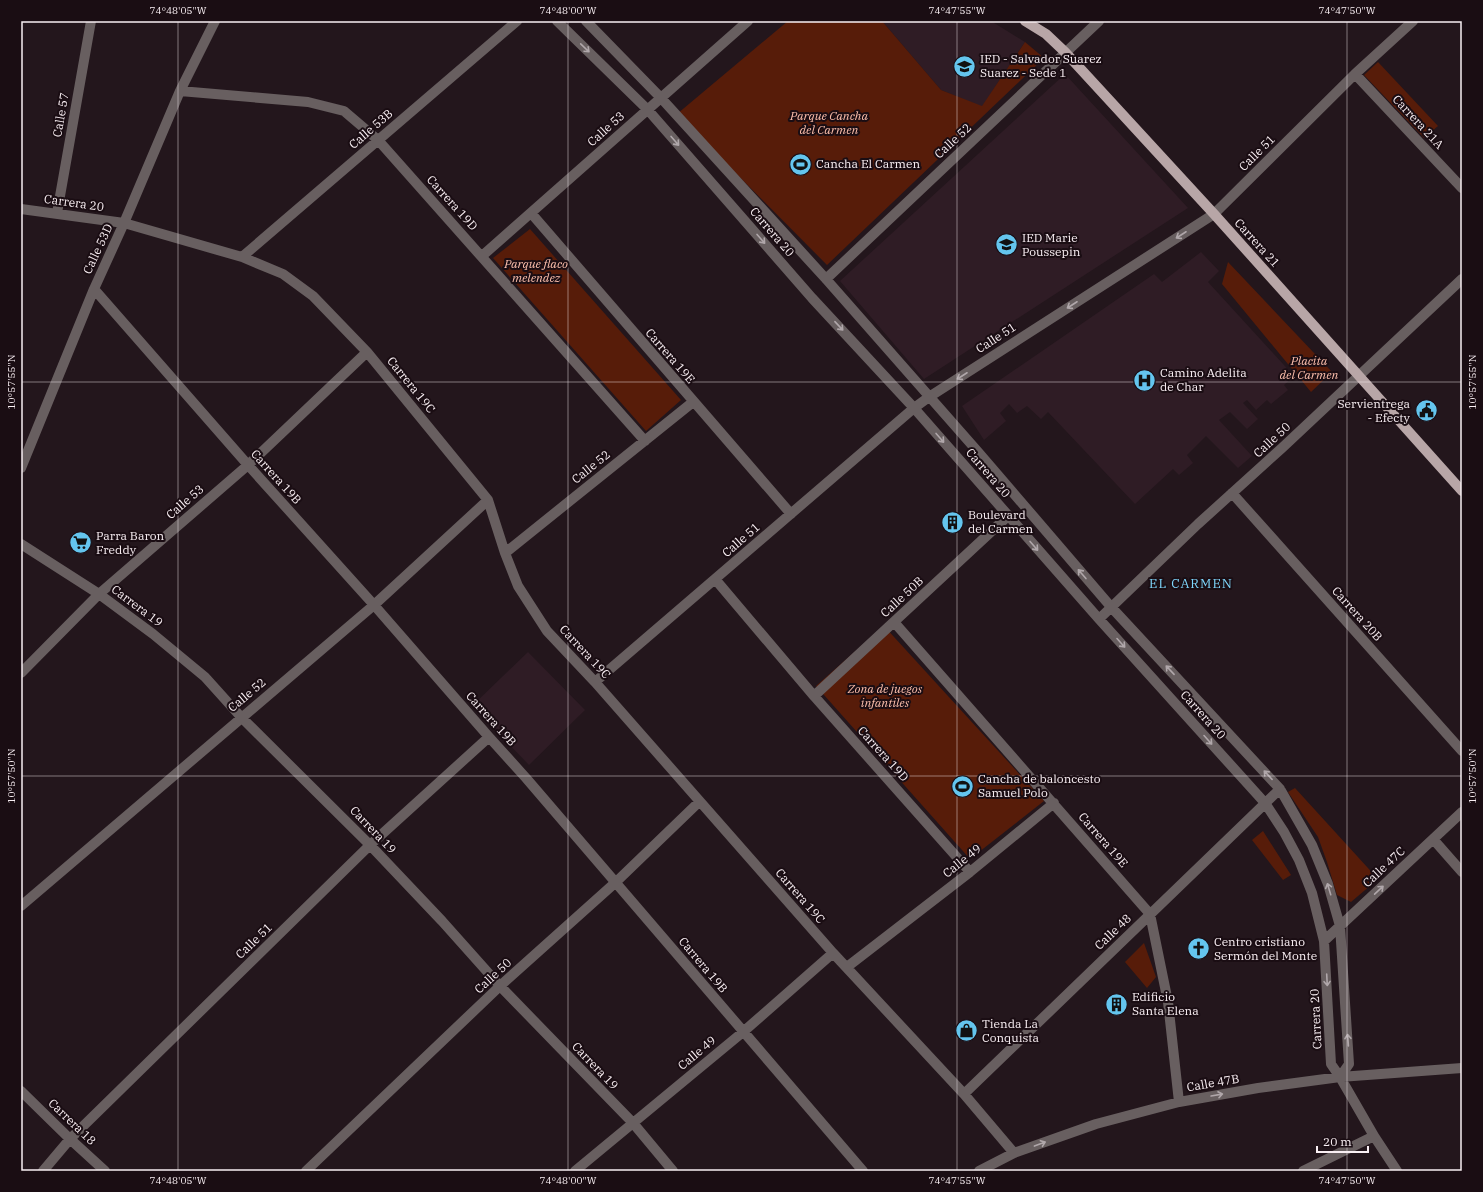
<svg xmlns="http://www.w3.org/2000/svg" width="1483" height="1192" viewBox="0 0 1483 1192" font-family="'IBM Plex Serif',serif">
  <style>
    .built { fill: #2f1c25 }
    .green { fill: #571c09 }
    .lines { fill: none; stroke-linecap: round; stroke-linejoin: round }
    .minor { stroke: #685f60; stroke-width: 10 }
    .major { stroke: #b8a6a7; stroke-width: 10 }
    .oneway { stroke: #b0a7aa }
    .ticks { fill: none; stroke: #f9eff3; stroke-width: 1; stroke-opacity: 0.45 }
    .labels { text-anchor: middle; stroke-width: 4; stroke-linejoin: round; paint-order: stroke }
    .poi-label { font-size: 12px; fill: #f9eff3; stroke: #1a0d13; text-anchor: start }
    .street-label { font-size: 12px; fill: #f9eff3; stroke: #1a0d13 }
    .park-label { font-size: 12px; font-style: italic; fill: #fcbeab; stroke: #1a0d13 }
    .neighbourhood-label { font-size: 13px; letter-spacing: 1px; fill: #7fd7fd; stroke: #1a0d13 }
    .neatline { fill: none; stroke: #f9eff3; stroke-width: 1.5 }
    .ticks-label { font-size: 10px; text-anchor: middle; fill: #f9eff3 }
  </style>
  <rect width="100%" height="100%" fill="#23161c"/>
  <path class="built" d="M882 21H991L1025 42 982 107 941 90Z
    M1065 74 1188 208 924 379 840 281Z
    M1201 252 1219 271 1208 282 1294 376 1284 385 1288 390 1271 404 1267 400 1256 410 1247 400 1243 403 1258 419 1247 429 1230 412 1219 420 1252 456 1238 468 1206 436 1187 455 1193 463 1179 475 1173 469 1135 504 1048 412 1041 419 1027 406 1017 413 1009 404 1000 413 1006 421 984 440 962 406 1154 274 1162 282Z
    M528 652 585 710 529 765 472 706Z"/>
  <path class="green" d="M788 21H882L941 90 982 106 1025 42 1044 58 827 265 677 114Z
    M1378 62 1438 126 1424 138 1364 75Z
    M530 229 681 400 646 431 493 258Z
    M1228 262 1332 372 1311 392 1222 284Z
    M884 626 1044 801 970 859 816 686Z
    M1295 788 1378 879 1351 902 1337 895 1327 862 1318 837 1288 792Z
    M1263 831 1291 875 1283 880 1252 840Z
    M1144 943 1156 977 1147 988 1125 962Z"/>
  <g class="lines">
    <path class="minor" d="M557 21 648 110 812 298 914 408 1099 619 1265 803 1284 832 1299 860 1312 893 1324 941 1331 1064 1340 1077 1374 1136 1397 1171
      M586 21 661 98 826 279 979 453 1112 608 1280 789 1312 845 1328 884 1340 926 1349 1064 1340 1077
      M1355 74 1462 188
      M180 91 308 102 344 111 378 140 645 441
      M21 209 124 223 242 257 283 274 313 296 367 352 488 500 505 553 518 586 547 631 595 682 833 953 964 1094 1014 1153
      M57 213 91 21
      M531 213 791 514
      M482 256 748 21
      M242 257 517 21
      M826 279 1099 21
      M94 289 248 465 374 605 489 737 526 778 863 1171
      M21 468 94 289 124 223 180 91 215 21
      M1232 493 1462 751
      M21 544 99 594 153 634 205 677 241 717 370 845 442 921 500 986 633 1123 673 1171
      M505 553 693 402
      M715 579 814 696 970 872
      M1099 619 1198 524 1282 448 1462 279
      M894 622 1150 914 1168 1002 1179 1102
      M21 673 99 594 248 465 367 352
      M595 682 914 408 929 397 1214 214 1355 74 1413 21
      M814 696 1008 516
      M1433 839 1462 872
      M21 906 374 605 488 500
      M1324 941 1462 812
      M847 967 970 872 1054 803
      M21 1091 70 1139 105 1171
      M964 1094 1280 789
      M43 1171 70 1139 370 845 489 737
      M306 1171 500 986 616 882 699 802
      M575 1171 743 1032 833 953
      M979 1171 1014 1153 1096 1124 1179 1102 1258 1088 1340 1077 1462 1068
      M1303 1171 1374 1136"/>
    <path class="major" d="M1025 21 1046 34 1065 52 1214 214 1462 491"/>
  </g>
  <defs><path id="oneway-shaft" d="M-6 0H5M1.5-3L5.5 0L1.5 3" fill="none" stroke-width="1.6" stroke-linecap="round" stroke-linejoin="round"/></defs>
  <g class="oneway">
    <use href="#oneway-shaft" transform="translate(585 48) rotate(44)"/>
    <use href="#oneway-shaft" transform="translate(675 141) rotate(49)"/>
    <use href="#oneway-shaft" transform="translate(1181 235) rotate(147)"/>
    <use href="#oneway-shaft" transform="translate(761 239) rotate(49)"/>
    <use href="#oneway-shaft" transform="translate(1072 305) rotate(147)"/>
    <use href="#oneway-shaft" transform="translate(839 326) rotate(47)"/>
    <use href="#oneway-shaft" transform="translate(962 376) rotate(147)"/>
    <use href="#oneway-shaft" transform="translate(940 438) rotate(49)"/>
    <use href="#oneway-shaft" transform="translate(1034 546) rotate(49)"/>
    <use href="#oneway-shaft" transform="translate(1082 574) rotate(-131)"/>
    <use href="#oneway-shaft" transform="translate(1121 643) rotate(48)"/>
    <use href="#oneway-shaft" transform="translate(1170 670) rotate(-133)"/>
    <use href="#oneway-shaft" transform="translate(1208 740) rotate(48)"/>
    <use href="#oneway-shaft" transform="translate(1268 775) rotate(-133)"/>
    <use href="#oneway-shaft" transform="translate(1329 889) rotate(-107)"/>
    <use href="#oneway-shaft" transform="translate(1379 890) rotate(-43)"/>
    <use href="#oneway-shaft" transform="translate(1327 980) rotate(87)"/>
    <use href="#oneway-shaft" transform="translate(1348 1040) rotate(-94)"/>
    <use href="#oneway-shaft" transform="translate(1217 1095) rotate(-10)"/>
    <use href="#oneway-shaft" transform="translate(1040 1144) rotate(-20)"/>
  </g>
  <path class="ticks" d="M178 21V1171M568 21V1171M957 21V1171M1347 21V1171M21 382H1462M21 776H1462M21 1171H1462"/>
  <defs>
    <symbol id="school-disc" viewBox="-11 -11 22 22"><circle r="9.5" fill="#64c5ee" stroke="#1a0d13"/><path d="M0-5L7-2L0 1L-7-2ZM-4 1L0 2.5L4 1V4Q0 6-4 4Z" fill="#111"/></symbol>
    <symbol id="stadium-disc" viewBox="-11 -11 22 22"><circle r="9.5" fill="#64c5ee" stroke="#1a0d13"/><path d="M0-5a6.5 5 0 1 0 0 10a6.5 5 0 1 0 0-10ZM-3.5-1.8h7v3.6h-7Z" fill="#111"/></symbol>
    <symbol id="hospital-disc" viewBox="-11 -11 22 22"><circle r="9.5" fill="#64c5ee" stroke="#1a0d13"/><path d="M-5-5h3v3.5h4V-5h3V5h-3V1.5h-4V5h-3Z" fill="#111"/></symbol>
    <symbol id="civic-disc" viewBox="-11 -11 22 22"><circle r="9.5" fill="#64c5ee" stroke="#1a0d13"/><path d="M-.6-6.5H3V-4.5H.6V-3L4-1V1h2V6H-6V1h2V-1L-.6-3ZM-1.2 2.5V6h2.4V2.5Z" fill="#111"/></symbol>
    <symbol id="building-disc" viewBox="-11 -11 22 22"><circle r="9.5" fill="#64c5ee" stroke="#1a0d13"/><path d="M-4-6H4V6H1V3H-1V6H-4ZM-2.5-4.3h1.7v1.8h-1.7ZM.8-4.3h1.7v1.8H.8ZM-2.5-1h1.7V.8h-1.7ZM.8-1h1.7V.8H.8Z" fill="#111"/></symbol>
    <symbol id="supermarket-disc" viewBox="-11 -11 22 22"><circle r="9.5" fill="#64c5ee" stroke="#1a0d13"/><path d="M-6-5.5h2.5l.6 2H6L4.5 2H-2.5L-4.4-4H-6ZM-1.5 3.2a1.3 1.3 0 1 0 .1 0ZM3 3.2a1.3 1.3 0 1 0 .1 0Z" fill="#111"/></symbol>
    <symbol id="church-disc" viewBox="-11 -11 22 22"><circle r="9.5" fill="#64c5ee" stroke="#1a0d13"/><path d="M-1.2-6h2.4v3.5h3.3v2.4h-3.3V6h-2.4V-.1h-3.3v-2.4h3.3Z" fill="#111"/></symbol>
    <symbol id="shop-disc" viewBox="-11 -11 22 22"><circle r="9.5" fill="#64c5ee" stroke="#1a0d13"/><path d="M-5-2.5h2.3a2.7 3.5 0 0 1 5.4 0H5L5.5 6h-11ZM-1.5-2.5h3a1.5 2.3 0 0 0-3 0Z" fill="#111"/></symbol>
  </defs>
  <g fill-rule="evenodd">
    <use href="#school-disc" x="952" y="54" width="25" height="25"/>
    <use href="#stadium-disc" x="788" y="152" width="25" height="25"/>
    <use href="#school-disc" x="994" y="232" width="25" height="25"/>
    <use href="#hospital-disc" x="1132" y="368" width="25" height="25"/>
    <use href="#civic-disc" x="1414" y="398" width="25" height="25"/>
    <use href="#building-disc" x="940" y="510" width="25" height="25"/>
    <use href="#supermarket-disc" x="68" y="530" width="25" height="25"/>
    <use href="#stadium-disc" x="950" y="774" width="25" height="25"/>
    <use href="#church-disc" x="1186" y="936" width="25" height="25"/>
    <use href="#building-disc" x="1104" y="992" width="25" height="25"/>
    <use href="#shop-disc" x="954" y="1018" width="25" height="25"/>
  </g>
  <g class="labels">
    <g class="poi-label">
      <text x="980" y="63">IED - Salvador Suarez<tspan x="980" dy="14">Suarez - Sede 1</tspan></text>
      <text x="816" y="168">Cancha El Carmen</text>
      <text x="1022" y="242">IED Marie<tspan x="1022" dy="14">Poussepin</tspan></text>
      <text x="1160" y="377">Camino Adelita<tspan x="1160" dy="14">de Char</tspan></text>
      <text x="1410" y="408" text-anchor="end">Servientrega<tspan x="1410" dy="14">- Efecty</tspan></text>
      <text x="968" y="519">Boulevard<tspan x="968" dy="14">del Carmen</tspan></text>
      <text x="96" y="540">Parra Baron<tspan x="96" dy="14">Freddy</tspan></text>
      <text x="978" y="783">Cancha de baloncesto<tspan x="978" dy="14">Samuel Polo</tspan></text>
      <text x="1214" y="946">Centro cristiano<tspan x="1214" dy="14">Sermón del Monte</tspan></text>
      <text x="1132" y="1001">Edificio<tspan x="1132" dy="14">Santa Elena</tspan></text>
      <text x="982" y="1028">Tienda La<tspan x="982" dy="14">Conquista</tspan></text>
    </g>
    <g class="street-label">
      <text transform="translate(61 115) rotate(-80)" y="4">Calle 57</text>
      <text transform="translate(1418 122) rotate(47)" y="4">Carrera 21A</text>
      <text transform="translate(371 129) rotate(-41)" y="4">Calle 53B</text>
      <text transform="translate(606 129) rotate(-42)" y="4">Calle 53</text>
      <text transform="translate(953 141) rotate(-43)" y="4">Calle 52</text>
      <text transform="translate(1257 153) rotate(-45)" y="4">Calle 51</text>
      <text transform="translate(74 203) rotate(8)" y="4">Carrera 20</text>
      <text transform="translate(452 203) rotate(48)" y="4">Carrera 19D</text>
      <text transform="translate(772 232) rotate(49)" y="4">Carrera 20</text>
      <text transform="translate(1257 243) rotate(48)" y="4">Carrera 21</text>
      <text transform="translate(98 249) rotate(-65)" y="4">Calle 53D</text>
      <text transform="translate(996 338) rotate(-33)" y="4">Calle 51</text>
      <text transform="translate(670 356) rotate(49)" y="4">Carrera 19E</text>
      <text transform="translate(411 385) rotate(51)" y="4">Carrera 19C</text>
      <text transform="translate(1272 440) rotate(-43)" y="4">Calle 50</text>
      <text transform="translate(591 467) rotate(-39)" y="4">Calle 52</text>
      <text transform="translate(988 473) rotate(49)" y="4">Carrera 20</text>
      <text transform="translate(276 477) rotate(48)" y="4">Carrera 19B</text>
      <text transform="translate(185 502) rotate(-41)" y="4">Calle 53</text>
      <text transform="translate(741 540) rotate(-41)" y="4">Calle 51</text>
      <text transform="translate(902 597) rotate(-43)" y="4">Calle 50B</text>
      <text transform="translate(137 606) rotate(37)" y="4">Carrera 19</text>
      <text transform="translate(1357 614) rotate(48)" y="4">Carrera 20B</text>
      <text transform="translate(585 652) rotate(47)" y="4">Carrera 19C</text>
      <text transform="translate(247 695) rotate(-40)" y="4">Calle 52</text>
      <text transform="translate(1203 715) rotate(48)" y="4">Carrera 20</text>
      <text transform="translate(491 719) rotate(48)" y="4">Carrera 19B</text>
      <text transform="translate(883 754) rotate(48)" y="4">Carrera 19D</text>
      <text transform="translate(373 830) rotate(46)" y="4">Carrera 19</text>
      <text transform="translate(1103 840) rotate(49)" y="4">Carrera 19E</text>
      <text transform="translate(962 861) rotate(-39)" y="4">Calle 49</text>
      <text transform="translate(1384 867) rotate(-43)" y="4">Calle 47C</text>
      <text transform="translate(800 896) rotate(49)" y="4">Carrera 19C</text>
      <text transform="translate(1113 932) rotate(-44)" y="4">Calle 48</text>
      <text transform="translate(254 941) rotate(-44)" y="4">Calle 51</text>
      <text transform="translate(703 965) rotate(50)" y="4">Carrera 19B</text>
      <text transform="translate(493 976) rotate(-43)" y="4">Calle 50</text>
      <text transform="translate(1316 1019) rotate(-93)" y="4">Carrera 20</text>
      <text transform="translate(697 1053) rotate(-40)" y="4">Calle 49</text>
      <text transform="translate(595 1066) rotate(46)" y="4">Carrera 19</text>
      <text transform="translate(1213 1083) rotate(-10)" y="4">Calle 47B</text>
      <text transform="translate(72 1122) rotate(44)" y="4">Carrera 18</text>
    </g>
    <g class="park-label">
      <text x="829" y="120">Parque Cancha<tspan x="829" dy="14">del Carmen</tspan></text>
      <text x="536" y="268">Parque flaco<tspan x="536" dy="14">melendez</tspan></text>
      <text x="1309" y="365">Placita<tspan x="1309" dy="14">del Carmen</tspan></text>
      <text x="885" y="693">Zona de juegos<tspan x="885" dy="14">infantiles</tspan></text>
    </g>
    <g class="neighbourhood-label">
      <text x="1191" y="588">EL CARMEN</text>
    </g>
  </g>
  <rect width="1483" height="1192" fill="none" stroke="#1a0d13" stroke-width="44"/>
  <path d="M1317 1146v6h51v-6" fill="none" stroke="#f9eff3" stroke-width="2"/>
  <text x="1323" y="1146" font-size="12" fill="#f9eff3" stroke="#1a0d13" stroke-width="3" paint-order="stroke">20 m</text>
  <rect x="22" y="22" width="1439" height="1148" class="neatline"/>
  <g class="ticks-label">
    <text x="178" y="14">74°48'05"W</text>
    <text x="568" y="14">74°48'00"W</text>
    <text x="957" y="14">74°47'55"W</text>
    <text x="1347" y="14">74°47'50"W</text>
    <text transform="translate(11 382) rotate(-90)" y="4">10°57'55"N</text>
    <text transform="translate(1472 382) rotate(-90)" y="4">10°57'55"N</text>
    <text transform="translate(11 776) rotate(-90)" y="4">10°57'50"N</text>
    <text transform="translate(1472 776) rotate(-90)" y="4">10°57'50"N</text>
    <text x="178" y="1184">74°48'05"W</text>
    <text x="568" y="1184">74°48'00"W</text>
    <text x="957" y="1184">74°47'55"W</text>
    <text x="1347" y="1184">74°47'50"W</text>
  </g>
</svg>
